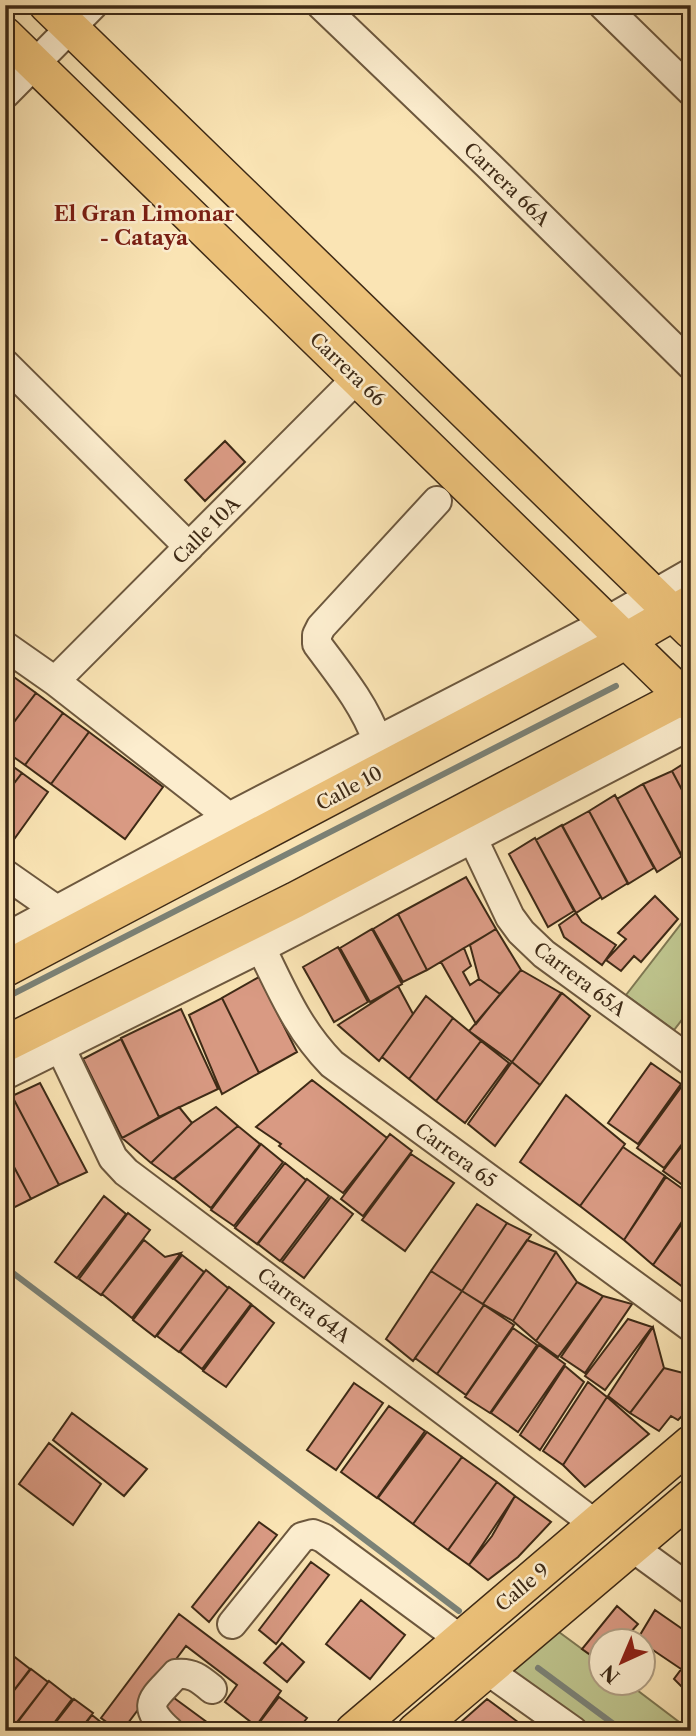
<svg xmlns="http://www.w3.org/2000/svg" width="696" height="1736" viewBox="0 0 696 1736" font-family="'Libre Caslon Text',serif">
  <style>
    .green { fill: #bec48d; stroke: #7e7752; stroke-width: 2 }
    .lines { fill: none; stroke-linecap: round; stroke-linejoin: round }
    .stream { stroke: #7b8277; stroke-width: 6 }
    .building { fill: #d99a83; stroke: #3e2a16; stroke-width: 2 }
    .minor-casing { stroke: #6d583e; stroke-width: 32 }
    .major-casing { stroke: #3e2a16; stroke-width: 38 }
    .minor { stroke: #fcedce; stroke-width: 28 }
    .major { stroke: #edc27a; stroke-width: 35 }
    .labels { text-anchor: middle; stroke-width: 5; stroke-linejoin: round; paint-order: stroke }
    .street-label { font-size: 19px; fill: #3e2a16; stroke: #fcedce }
    .neighbourhood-label { font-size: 21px; font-weight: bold; fill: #7a1f14; stroke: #fcedce }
  </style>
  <rect width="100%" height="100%" fill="#fae4b4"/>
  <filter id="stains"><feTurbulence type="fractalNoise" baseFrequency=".00286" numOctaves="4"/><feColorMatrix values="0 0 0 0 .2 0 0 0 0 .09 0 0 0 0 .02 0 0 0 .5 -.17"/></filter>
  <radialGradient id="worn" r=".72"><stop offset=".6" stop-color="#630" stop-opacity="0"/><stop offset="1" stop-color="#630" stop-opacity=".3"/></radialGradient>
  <path class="green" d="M691 911V1008L674 1030 626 995Z
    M544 1621 601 1663 602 1684H629L691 1731H573L487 1670Z"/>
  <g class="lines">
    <path class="stream" d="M5 998 616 686
      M5 1267 459 1611
      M538 1668 623 1731"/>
  </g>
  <path class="building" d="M225 441 245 462 205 501 185 480Z
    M11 675 36 693 5 734V683Z
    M36 693 63 713 25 765 5 751V734Z
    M63 713 89 732 51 784 25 765Z
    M89 732 163 787 125 839 51 784Z
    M691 759V807L672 771Z
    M5 761 22 773 5 795Z
    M672 771 691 807V851L682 857 643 784Z
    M22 773 48 792 10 845 5 842V795Z
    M643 784 682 856 657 872 617 799Z
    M615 795 654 868 628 884 589 811Z
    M589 811 628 883 602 899 562 826Z
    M562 825 601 897 576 913 536 840Z
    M535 838 574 911 548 927 509 854Z
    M466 877 496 929 427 970 398 914Z
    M655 896 678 919 641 962 634 956 621 971 606 960 626 939 618 933Z
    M576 913 582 922 616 945 602 965 564 937 559 925Z
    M398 914 427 970 403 982 373 929Z
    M372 929 402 984 370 1002 340 948Z
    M496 929 521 970 500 994 479 979 470 945Z
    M338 947 368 1002 334 1022 303 967Z
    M464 948 471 966 463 972 470 985 479 979 500 994 476 1024 441 962Z
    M521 970 561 993 512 1062 469 1031Z
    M259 977 297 1052 259 1073 222 998Z
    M398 986 413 1014 379 1061 338 1025Z
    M562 993 590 1016 540 1085 512 1062Z
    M426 996 453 1018 409 1079 382 1057Z
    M222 998 259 1073 222 1094 189 1015Z
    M181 1009 218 1089 159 1117 121 1038Z
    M453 1018 481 1041 436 1101 409 1079Z
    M121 1039 159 1117 122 1138 83 1059Z
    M481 1041 509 1063 465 1123 436 1101Z
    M512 1062 540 1085 495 1146 468 1124Z
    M651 1063 681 1084 638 1144 608 1123Z
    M312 1080 387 1138 343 1193 279 1146 281 1144 256 1127Z
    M40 1083 87 1172 59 1185 12 1096Z
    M682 1086 691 1092V1132L664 1168 637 1148Z
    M566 1095 625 1144 580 1206 520 1162Z
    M12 1096 59 1185 31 1199 5 1150V1099Z
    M179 1107 192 1123 151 1163 122 1138Z
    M216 1107 238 1126 173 1179 151 1163 192 1123Z
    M238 1126 260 1144 211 1208 174 1179Z
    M390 1134 412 1151 363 1216 341 1199Z
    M691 1134V1191L663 1171Z
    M261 1144 283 1162 234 1226 211 1210Z
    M623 1147 665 1176 624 1240 580 1206Z
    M5 1150 31 1199 5 1212Z
    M411 1154 454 1183 405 1251 362 1220Z
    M285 1163 306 1180 257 1244 235 1228Z
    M666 1177 691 1195V1208L653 1265 624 1240Z
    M307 1179 329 1196 280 1261 258 1244Z
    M104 1196 126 1214 77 1278 55 1262Z
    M331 1197 353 1214 304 1278 282 1262Z
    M477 1204 507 1223 462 1291 431 1271Z
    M691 1211V1293L653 1265Z
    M128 1213 150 1230 101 1295 79 1279Z
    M507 1223 531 1235 483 1304 462 1291Z
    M144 1240 165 1257 181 1253 132 1318 102 1294Z
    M527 1240 556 1252 513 1321 483 1304Z
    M556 1252 577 1282 536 1341 513 1321Z
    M182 1255 204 1272 155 1337 133 1320Z
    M206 1270 228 1288 179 1352 157 1336Z
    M431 1271 462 1291 413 1361 386 1339Z
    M577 1282 603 1296 558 1357 536 1341Z
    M229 1287 251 1304 202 1369 180 1352Z
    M462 1291 484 1305 437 1374 415 1358Z
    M603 1296 632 1304 585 1373 561 1357Z
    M252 1305 274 1323 226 1387 203 1371Z
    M484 1305 514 1325 466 1395 437 1374Z
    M628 1319 652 1327 605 1390 585 1376Z
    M653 1327 664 1368 630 1413 608 1396Z
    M513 1328 537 1345 490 1413 465 1397Z
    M539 1345 565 1364 518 1432 491 1413Z
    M565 1366 584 1382 540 1450 520 1435Z
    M664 1368 691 1375V1407L678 1420 671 1416 659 1431 630 1413Z
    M588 1382 607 1397 563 1465 543 1451Z
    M354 1383 383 1403 336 1470 307 1450Z
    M607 1397 649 1434 585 1487 563 1465Z
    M389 1406 425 1431 377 1498 341 1472Z
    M72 1413 147 1469 124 1496 53 1440Z
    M427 1432 462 1457 413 1524 378 1498Z
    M49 1443 101 1484 73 1525 19 1484Z
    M462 1457 497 1482 448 1550 413 1524Z
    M497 1482 515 1496 469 1565 448 1550Z
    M515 1496 551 1522 518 1557 488 1580 469 1565 492 1536Z
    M259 1522 277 1535 209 1622 192 1607Z
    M311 1562 329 1575 276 1644 259 1630Z
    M361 1600 405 1635 370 1679 326 1644Z
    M617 1606 638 1624 629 1634 637 1640 602 1642V1663L582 1649Z
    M655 1610 691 1635V1656L681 1669 644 1644V1642L637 1640Z
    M179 1614 281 1691 256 1726 225 1702 237 1685 186 1646 122 1731H119L101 1718Z
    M282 1643 304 1662 287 1682 264 1663Z
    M7 1651 30 1669 5 1702V1653Z
    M691 1656V1685L686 1680 681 1686 674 1679Z
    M31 1669 48 1682 10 1731H5V1702Z
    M49 1681 72 1699 48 1731H11Z
    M170 1695 219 1731H193L161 1707Z
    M279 1697 307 1718 297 1731H253Z
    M74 1699 93 1713 79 1731H49Z
    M487 1699 530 1731H451Z
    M92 1715 112 1731H80Z
    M130 1721 144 1731H123Z"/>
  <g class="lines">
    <defs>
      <path id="minor" d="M321 5 489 166 691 365
        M603 5 691 91
        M5 94 93 5
        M5 364 189 547
        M5 646 55 681 229 817
        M55 681 357 378
        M377 740C364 704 340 675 317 644V635L321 627 437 501
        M473 839 510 917 521 932 544 954 691 1061
        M5 874 58 911
        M5 938 229 817 588 632 691 573
        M261 948C283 992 297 1028 332 1064L691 1327
        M60 1047 113 1158 126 1172 595 1524
        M5 1075 261 948 691 725
        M632 1547 691 1590
        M232 1624 302 1537 313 1534 323 1538 460 1639
        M487 1670 573 1731
        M169 1731C139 1704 154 1699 176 1674 192 1672 200 1679 212 1689"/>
      <path id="major" d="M47 5 691 631
        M5 35 691 704
        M5 969 608 651 691 603
        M5 1044 295 900 691 692
        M353 1731 691 1443
        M415 1731 691 1497"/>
    </defs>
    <use href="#minor" class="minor-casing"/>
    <use href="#major" class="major-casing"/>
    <use href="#minor" class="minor"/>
    <use href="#major" class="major"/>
  </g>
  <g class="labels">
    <g class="street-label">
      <text transform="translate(507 184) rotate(44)" y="7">Carrera 66A</text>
      <text transform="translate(348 369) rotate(44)" y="7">Carrera 66</text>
      <text transform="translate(206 530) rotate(-45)" y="7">Calle 10A</text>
      <text transform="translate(349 788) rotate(-28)" y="7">Calle 10</text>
      <text transform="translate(580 979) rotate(37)" y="7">Carrera 65A</text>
      <text transform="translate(456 1155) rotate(36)" y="7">Carrera 65</text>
      <text transform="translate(304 1305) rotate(37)" y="7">Carrera 64A</text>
      <text transform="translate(522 1587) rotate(-40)" y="7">Calle 9</text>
    </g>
    <g class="neighbourhood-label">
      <text x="144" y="221">El Gran Limonar<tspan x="144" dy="24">- Cataya</tspan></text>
    </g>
  </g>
  <rect width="696" height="1736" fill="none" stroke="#fae4b4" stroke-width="28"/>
  <rect x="7" y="7" width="682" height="1722" fill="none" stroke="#3e2a16" stroke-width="3.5"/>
  <rect x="14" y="14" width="668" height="1708" fill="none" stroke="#3e2a16" stroke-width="2"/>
  <g transform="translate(622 1662) rotate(224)"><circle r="33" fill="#fcedce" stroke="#b09f84" stroke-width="2"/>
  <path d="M0-5L12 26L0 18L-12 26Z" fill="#8f2418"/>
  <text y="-10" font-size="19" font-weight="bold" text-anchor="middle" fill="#3e2a16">N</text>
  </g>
  <rect width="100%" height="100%" filter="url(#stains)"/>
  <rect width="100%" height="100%" fill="url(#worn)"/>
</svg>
